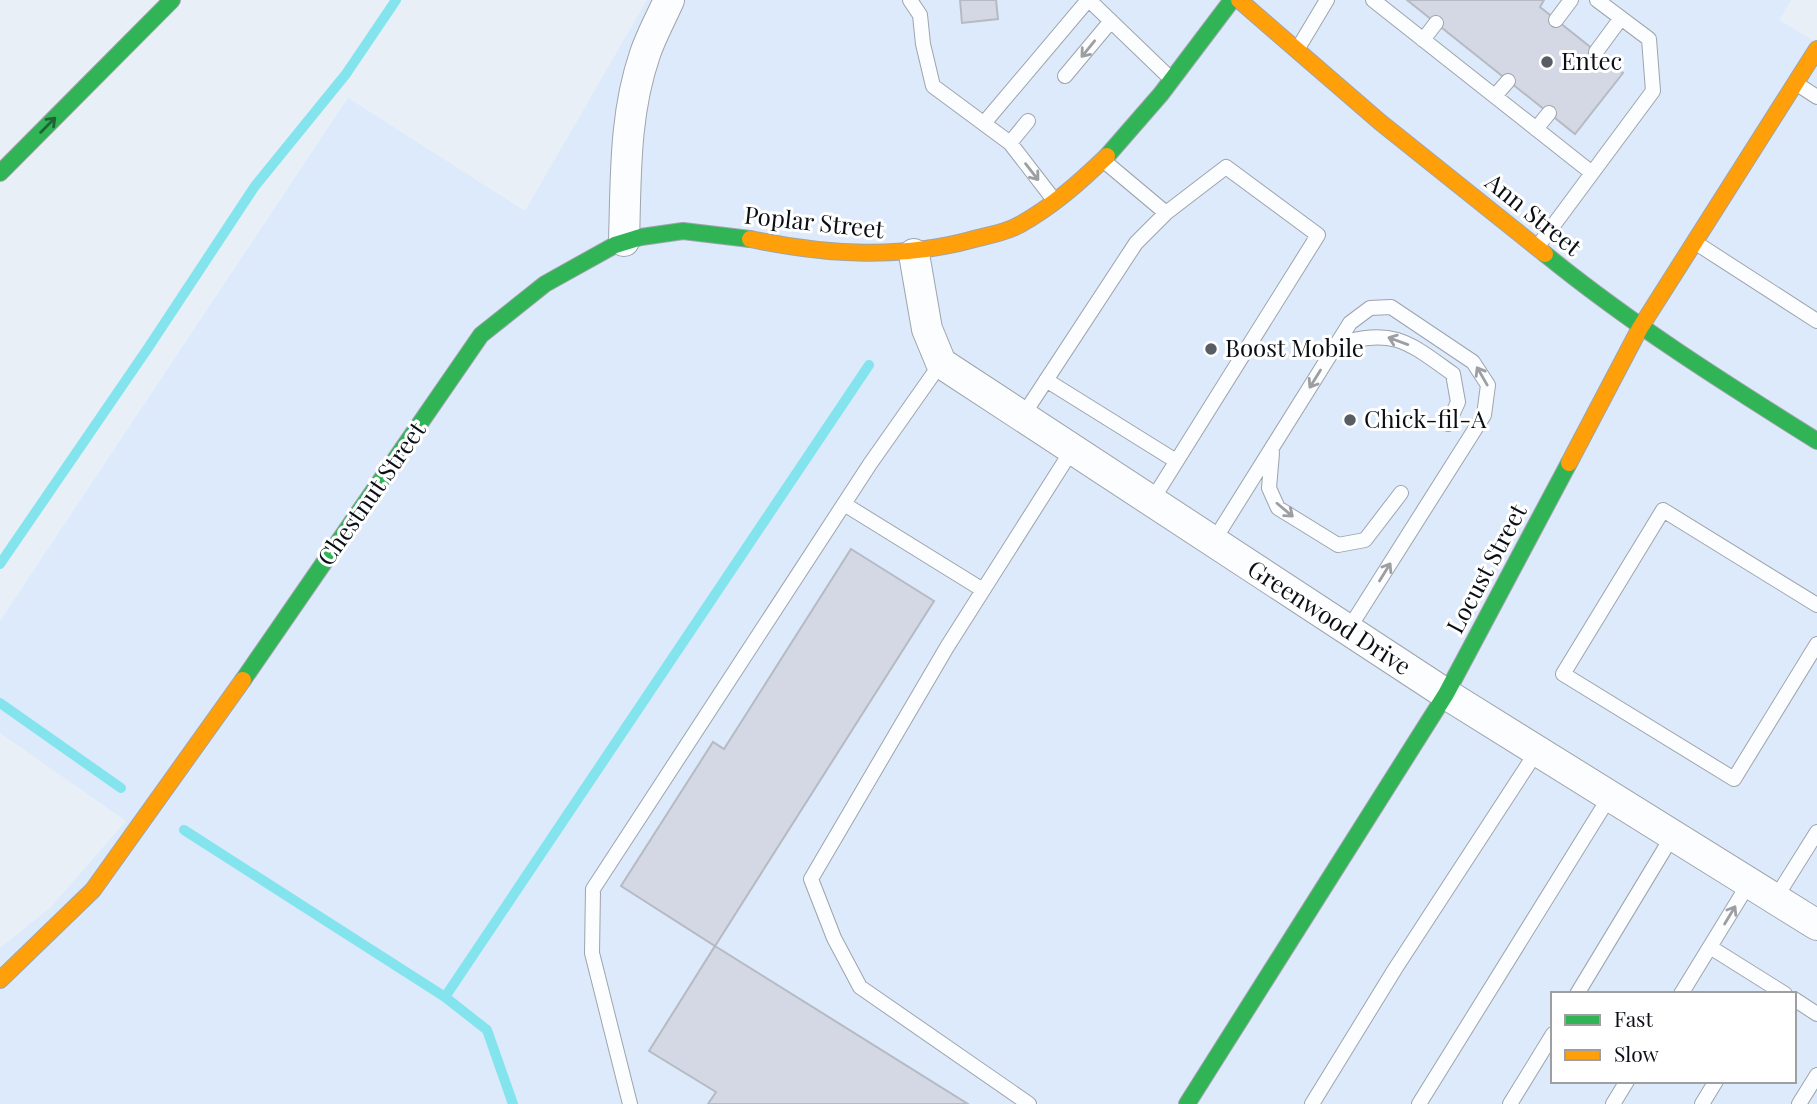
<svg xmlns="http://www.w3.org/2000/svg" width="1817" height="1104" viewBox="0 0 1817 1104" font-family="'Playfair Display',serif">
  <style>
    .built { fill: #dceafb; fill-rule: evenodd }
    .lines { fill: none; stroke-linecap: round; stroke-linejoin: round }
    .stream { stroke: #84e4ed; stroke-width: 10 }
    .building { fill: #d4d8e4; stroke: #b6bac2; stroke-width: 2 }
    .lane-casing { stroke: #9ea4ab; stroke-width: 16 }
    .street-casing { stroke: #9ea4ab; stroke-width: 32 }
    .fast-casing { stroke: #9ea4ab; stroke-width: 18 }
    .slow-casing { stroke: #9ea4ab; stroke-width: 18 }
    .lane { stroke: #fcfdfe; stroke-width: 14 }
    .street { stroke: #fcfdfe; stroke-width: 30 }
    .fast { stroke: #30b455; stroke-width: 16 }
    .slow { stroke: #ff9f0a; stroke-width: 16 }
    .oneway { stroke: #9c9ea1 }
    .oneway2 { stroke: #1e6235 }
    .poi-dot { fill: #585d64; stroke: #fff; stroke-width: 2.5 }
    .labels { text-anchor: middle; stroke-width: 6; stroke-linejoin: round; paint-order: stroke }
    .poi-label { font-size: 24px; fill: #0b0f15; stroke: #fff; text-anchor: start }
    .street-label { font-size: 24px; fill: #0b0f15; stroke: #fff }
  </style>
  <rect width="100%" height="100%" fill="#e8eff7"/>
  <path class="built" d="M647 0H1791L1779 20 1817 43V1104H0V948L51 907 126 821 0 733V621L348 98 525 211ZM1553 994H1794V1081H1553Z"/>
  <g class="lines">
    <path class="stream" d="M0 564 148 348 255 186 346 74 396 0
      M0 703 121 788
      M184 830 445 997 487 1030 513 1104
      M445 997 869 365"/>
  </g>
  <path class="building" d="M960 0H996L998 19 962 23Z
    M1407 0H1544L1540 7 1623 73 1575 134Z
    M851 549 934 601 715 946 621 886 713 742 724 749Z
    M715 946 968 1104H708L716 1092 649 1051Z"/>
  <g class="lines">
    <defs>
      <path id="lane" d="M910 0 920 15 923 44 933 86 1010 143 1054 200
        M1089 0 1170 78
        M1373 0 1592 173
        M1556 20 1571 0
        M1423 40 1436 23
        M1297 50 1327 0
        M1596 52 1621 18
        M1065 76 1111 21
        M1797 84 1817 97
        M1495 96 1508 81
        M985 122 1088 0
        M1536 129 1549 113
        M1010 143 1028 121
        M1104 161 1166 213 1226 167 1318 235 1151 502
        M1696 243 1817 321
        M1538 246 1653 91 1649 39 1597 0
        M1337 344C1394 328 1407 341 1453 374L1458 402 1448 424
        M1046 380 1176 461
        M1022 417 1136 243 1166 213
        M1272 453 1269 488 1278 508 1338 545 1365 540 1401 493
        M844 504 983 590
        M1213 542 1350 323 1370 308 1391 307 1473 362 1488 385 1484 415 1348 630
        M1817 605 1663 510 1563 674 1734 779 1817 644
        M1775 899 1817 832
        M1710 947 1785 994
        M1577 994 1673 835
        M1681 994 1749 883
        M1794 999 1817 1014
        M630 1104 592 953 593 889 870 464 941 363
        M1029 1104 860 987 834 938 811 879 947 647 1072 450
        M1312 1104 1395 969 1537 751
        M1419 1104 1610 796
        M1510 1104 1553 1034
        M1613 1104 1627 1081
        M1702 1104 1716 1081
        M1799 1104 1817 1075"/>
      <path id="street" d="M624 241C626 178 624 115 645 54 651 36 661 18 669 0
        M914 254 927 329 941 363 1446 694 1817 925"/>
      <path id="fast" d="M1107 156 1161 94 1232 0
        M0 173 172 0
        M1545 254C1631 324 1723 382 1817 441
        M243 680 481 335 545 284 615 245 641 237 683 231 750 239
        M1187 1104 1446 694 1569 463"/>
      <path id="slow" d="M1239 0 1380 122 1545 254
        M750 239C827 255 902 260 978 238 991 235 1007 232 1019 225 1052 207 1080 182 1107 156
        M1569 463 1640 328 1817 49
        M0 980 93 890 243 680"/>
    </defs>
    <use href="#lane" class="lane-casing"/>
    <use href="#street" class="street-casing"/>
    <use href="#fast" class="fast-casing"/>
    <use href="#slow" class="slow-casing"/>
    <use href="#lane" class="lane"/>
    <use href="#street" class="street"/>
    <use href="#fast" class="fast"/>
    <use href="#slow" class="slow"/>
  </g>
  <defs><path id="oneway-shaft" d="M-6 0H5M1.5-3L5.5 0L1.5 3" fill="none" stroke-width="1.6" stroke-linecap="round" stroke-linejoin="round" transform="scale(1.75)"/></defs>
  <g class="oneway">
    <use href="#oneway-shaft" transform="translate(1088 49) rotate(129)"/>
    <use href="#oneway-shaft" transform="translate(1032 172) rotate(52)"/>
    <use href="#oneway-shaft" transform="translate(1398 341) rotate(-160)"/>
    <use href="#oneway-shaft" transform="translate(1482 376) rotate(-120)"/>
    <use href="#oneway-shaft" transform="translate(1315 379) rotate(122)"/>
    <use href="#oneway-shaft" transform="translate(1285 510) rotate(40)"/>
    <use href="#oneway-shaft" transform="translate(1385 572) rotate(-58)"/>
    <use href="#oneway-shaft" transform="translate(1730 915) rotate(-59)"/>
  </g>
  <use class="oneway2" href="#oneway-shaft" transform="translate(48 125) rotate(-45)"/>
  <g class="poi-dot">
    <circle cx="1547" cy="62" r="7"/>
    <circle cx="1211" cy="349" r="7"/>
    <circle cx="1350" cy="420" r="7"/>
  </g>
  <g class="labels">
    <g class="poi-label">
      <text x="1561" y="70">Entec</text>
      <text x="1225" y="357">Boost Mobile</text>
      <text x="1364" y="428">Chick-fil-A</text>
    </g>
    <g class="street-label">
      <text transform="translate(1533 215) rotate(39)" y="8">Ann Street</text>
      <text transform="translate(814 223) rotate(6)" y="8">Poplar Street</text>
      <text transform="translate(372 494) rotate(-55)" y="8">Chestnut Street</text>
      <text transform="translate(1487 569) rotate(-62)" y="8">Locust Street</text>
      <text transform="translate(1329 618) rotate(33)" y="8">Greenwood Drive</text>
    </g>
  </g>
  <rect x="1551" y="992" width="245" height="91" fill="#ffffff" stroke="#9d9fa1" stroke-width="2"/>
  <rect x="1565" y="1015" width="35" height="10" fill="#30b455" stroke="#9d9fa1" stroke-width="2"/>
  <text x="1614" y="1027" font-size="21" fill="#0b0f15">Fast</text>
  <rect x="1565" y="1050" width="35" height="10" fill="#ff9f0a" stroke="#9d9fa1" stroke-width="2"/>
  <text x="1614" y="1062" font-size="21" fill="#0b0f15">Slow</text>
</svg>
